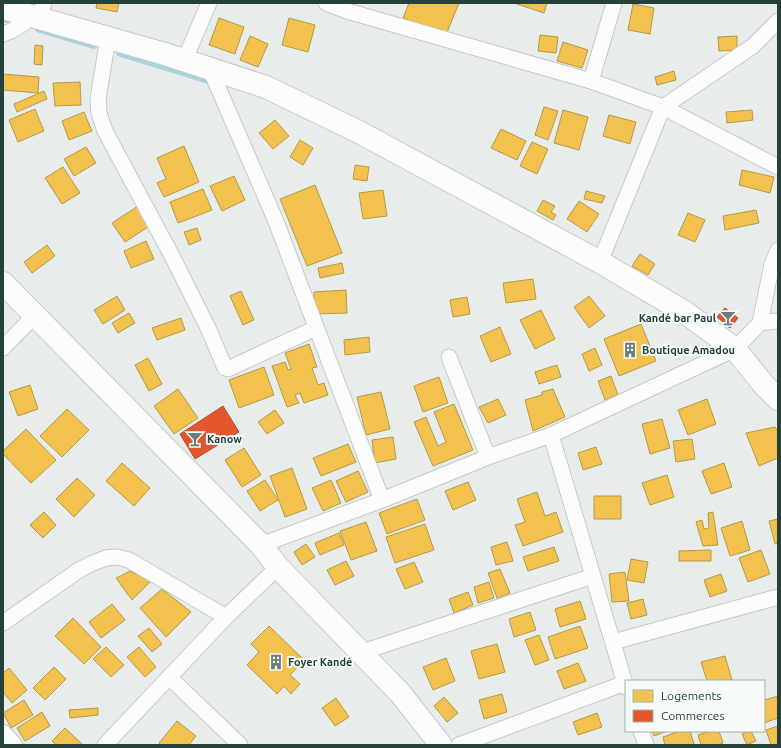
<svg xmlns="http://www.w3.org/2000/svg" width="781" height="748" viewBox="0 0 781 748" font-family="Ubuntu,sans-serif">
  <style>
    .homes { fill: #f2c14e; stroke: #b49b48 }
    .shops { fill: #e4572e; stroke: #aa5132 }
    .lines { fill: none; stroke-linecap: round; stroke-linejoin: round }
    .stream { stroke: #a9d4db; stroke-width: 4 }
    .street-casing { stroke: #c5cac8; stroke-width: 17 }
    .secondary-casing { stroke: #c3cbc8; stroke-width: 24 }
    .street { stroke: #fcfcfc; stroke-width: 15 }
    .secondary { stroke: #fcfcfc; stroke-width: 22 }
    .labels { text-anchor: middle; stroke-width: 4; stroke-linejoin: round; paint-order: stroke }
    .poi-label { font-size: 11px; font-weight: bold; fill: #24423a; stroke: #f7fbf9; text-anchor: start }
  </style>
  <rect width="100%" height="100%" fill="#e8edeb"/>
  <path class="homes" d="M97 3H119L117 12 96 8Z
    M409 3H459L446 35 403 18Z
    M514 3H547L544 13Z
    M633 4 654 8 650 34 628 30Z
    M219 18 244 27 235 54 209 45Z
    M289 18 315 25 308 52 282 45Z
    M540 35 558 37 556 53 538 51Z
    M250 36 268 44 258 67 240 60Z
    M737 36V50L719 51 718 37Z
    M563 42 588 50 582 68 557 61Z
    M35 45 43 46 42 65 34 64Z
    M674 71 676 80 657 85 655 77Z
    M3 74 39 77 38 93 3 90Z
    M80 82 81 105 55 106 53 83Z
    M44 91 47 99 17 112 14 104Z
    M544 107 558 111 548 140 535 135Z
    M35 109 44 131 18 142 9 120Z
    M563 110 588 117 579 150 554 143Z
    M752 110 753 120 727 123 726 112Z
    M84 112 92 131 69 140 62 121Z
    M609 115 636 122 630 144 603 136Z
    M275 120 289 136 273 149 259 133Z
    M501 129 526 141 517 160 491 148Z
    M300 140 313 148 303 165 290 157Z
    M532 142 548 149 537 174 520 166Z
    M184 146 199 182 164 197 157 183 166 179 157 158Z
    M86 147 96 163 74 176 64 159Z
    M355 165 369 167 367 181 353 179Z
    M63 167 80 193 62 204 45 178Z
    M742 170 774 177 770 193 739 185Z
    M234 176 245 200 222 211 210 186Z
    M315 185 342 253 307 266 280 199Z
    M203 189 212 210 178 223 170 202Z
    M383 190 387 216 363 219 359 193Z
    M586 191 605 196 602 203 584 199Z
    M543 200 555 206 551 212 556 215 553 220 537 211Z
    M579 201 599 214 587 232 567 219Z
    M138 206 151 225 125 242 112 223Z
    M756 210 759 223 725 230 723 216Z
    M688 213 705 220 695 242 678 235Z
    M197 228 201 240 189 245 184 232Z
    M146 241 154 259 131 268 124 251Z
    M47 245 55 256 32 273 24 262Z
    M640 254 655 264 648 275 632 266Z
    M342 263 344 273 320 278 318 268Z
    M533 279 536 299 506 303 503 283Z
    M346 290 347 313 315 314 314 292Z
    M241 291 254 320 243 325 230 296Z
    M117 296 125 310 103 324 94 310Z
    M589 296 605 316 589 328 574 307Z
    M467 297 470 314 453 317 450 300Z
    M541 310 555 339 535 349 520 320Z
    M129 313 135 323 118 333 112 323Z
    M181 318 185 330 157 340 152 328Z
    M641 324 656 361 619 376 604 339Z
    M500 327 511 354 491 362 480 336Z
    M369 337 370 352 345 355 344 340Z
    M309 344 317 367 312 368 318 385 324 383 328 395 304 403 300 393 295 395 299 403 287 407 272 366 285 362 288 370 291 369 285 353Z
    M595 348 602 365 589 371 582 354Z
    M148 358 162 384 149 391 135 365Z
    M557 365 561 377 539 384 535 372Z
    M264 367 274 395 239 408 229 380Z
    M611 376 618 395 605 400 598 381Z
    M439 377 448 403 423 412 414 386Z
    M30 385 38 409 18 416 9 392Z
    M178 389 198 418 174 434 154 406Z
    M553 389 565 417 533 431 525 400 542 395V392Z
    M381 392 390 429 366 435 357 397Z
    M498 399 506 415 488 423 479 407Z
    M707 399 716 424 688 435 678 410Z
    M454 404 473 450 433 466 414 422 426 417 438 446 446 442 434 412Z
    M67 409 89 430 62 457 40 436Z
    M275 410 284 423 267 434 258 422Z
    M662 419 670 448 650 454 642 424Z
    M775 427 778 432V458L759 466 746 433Z
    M26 429 56 460 31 483 3 454V451Z
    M393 437 396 459 375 463 372 440Z
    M692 439 695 459 676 462 673 441Z
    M348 444 356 462 321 476 313 458Z
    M596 447 602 464 583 470 578 453Z
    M244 448 261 475 242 487 225 460Z
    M122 463 150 488 134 506 106 481Z
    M724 463 732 487 711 494 702 471Z
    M292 468 307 509 285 517 270 476Z
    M358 471 368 492 346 502 336 481Z
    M667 475 674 497 650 505 642 483Z
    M77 478 95 495 74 517 56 499Z
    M265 480 278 500 260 511 247 491Z
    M331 480 341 503 323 511 312 488Z
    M468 482 476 500 453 510 445 491Z
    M537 492 545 516 556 512 563 532 523 546 515 525 525 522 517 499Z
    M594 496H621V519H594Z
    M417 499 425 520 387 534 379 513Z
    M44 512 56 525 43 538 30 525Z
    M713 512 718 545 703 546 696 522 702 520 704 529 709 528 708 513Z
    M778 519V543L775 544 769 521Z
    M742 521 750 550 730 556 721 528Z
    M366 522 377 551 351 560 340 531Z
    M425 524 434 550 395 563 386 537Z
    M339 533 344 545 320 555 315 543Z
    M507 542 513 561 496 565 491 547Z
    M306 544 315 557 302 565 294 552Z
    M554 547 559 561 528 571 523 557Z
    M711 550V561H679V551Z
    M761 550 770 574 748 582 739 558Z
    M631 559 648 562 644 583 627 580Z
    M346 561 354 576 335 585 327 570Z
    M414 562 423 582 405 589 396 569Z
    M500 569 510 593 497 598 488 573Z
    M130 571 151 581 132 600 116 578Z
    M625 572 629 601 612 602 609 574Z
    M721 574 727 591 710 597 704 580Z
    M489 582 494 598 478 603 474 587Z
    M162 589 191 612 166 637 140 608Z
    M468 592 473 605 454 613 449 599Z
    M643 599 647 615 631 619 627 603Z
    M580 601 586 619 560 627 555 609Z
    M112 604 125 620 101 638 89 622Z
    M530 612 536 630 514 637 509 619Z
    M73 618 101 647 84 664 55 636Z
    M269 626 304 660 290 675 300 684 291 694 284 686 277 694 247 665 259 652 251 644Z
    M580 626 588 648 555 659 548 637Z
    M149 628 162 644 152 652 138 636Z
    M539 635 549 660 535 665 525 640Z
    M497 644 505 672 479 679 471 651Z
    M106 647 124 665 111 677 93 659Z
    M139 647 156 667 145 677 127 657Z
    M725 656 732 680 707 681 701 662Z
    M446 658 455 681 433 690 423 667Z
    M578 663 586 681 564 689 557 671Z
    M54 667 66 679 45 700 33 688Z
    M9 668 27 690 12 703 3 692V673Z
    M502 694 507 712 484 719 479 700Z
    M778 696V718L764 723V700Z
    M444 697 458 713 447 722 434 706Z
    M336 698 349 717 335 726 322 708Z
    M24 700 33 715 11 728 3 713Z
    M98 708V715L70 718 69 710Z
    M42 712 50 726 25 741 17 728Z
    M597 713 602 727 578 735 573 722Z
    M177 721 196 736 189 745H161L159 743Z
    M778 726V745H771L766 730Z
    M65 728 83 745H56L52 741Z
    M652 731H667L654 736Z
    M680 731H690L694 744 691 745H665L663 737Z
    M710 731H719L723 743 717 745H701L698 735Z
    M749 731H751L756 741 747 745 742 734Z"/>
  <path class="shops" d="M725 308 738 318 730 328 717 317Z
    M223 406 239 432 195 459 180 434Z"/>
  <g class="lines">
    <path class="stream" d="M3 20 11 22
      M37 30 94 47
      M118 54 212 83"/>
    <defs>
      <path id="street" d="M326 3 347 11 591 81 614 3
        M39 18 44 3
        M3 34 11 31 24 23 27 15
        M108 38 98 99 99 113 105 131 172 256 209 330 225 368 228 369 316 328
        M184 61 209 3
        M210 69 275 219 382 500
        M591 81 663 107 778 167
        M600 262 663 107 753 46 778 21
        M760 323 772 264 778 250
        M3 348 35 315
        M449 357 488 457
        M551 435 626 687
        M261 545 382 500 488 457 551 435 735 349 760 323 778 321
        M3 623 79 570 93 563 106 558 117 557 129 560 226 617
        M613 642 778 597
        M362 652 593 576
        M169 677 240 745
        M641 731 646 745
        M3 732 15 745
        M105 745 226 617 278 567
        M459 745 625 683"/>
      <path id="secondary" d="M3 8 165 54 266 87 359 132 600 262 683 311 735 349 764 385 778 399
        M3 283 261 545 278 567 400 693 441 745"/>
    </defs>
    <use href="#street" class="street-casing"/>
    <use href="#secondary" class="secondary-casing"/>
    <use href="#street" class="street"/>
    <use href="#secondary" class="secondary"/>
  </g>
  <defs>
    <symbol id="bar-bare" viewBox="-9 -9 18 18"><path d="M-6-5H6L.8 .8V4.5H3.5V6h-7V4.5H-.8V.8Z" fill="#697e78" stroke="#f7fbf9" stroke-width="2.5" paint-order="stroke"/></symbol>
    <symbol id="building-bare" viewBox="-9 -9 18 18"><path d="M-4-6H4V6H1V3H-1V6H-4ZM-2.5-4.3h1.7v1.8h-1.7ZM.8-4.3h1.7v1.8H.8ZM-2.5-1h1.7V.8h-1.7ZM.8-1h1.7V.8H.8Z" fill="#697e78" stroke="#f7fbf9" stroke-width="2.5" paint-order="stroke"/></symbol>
  </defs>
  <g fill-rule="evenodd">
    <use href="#bar-bare" x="717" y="307" width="22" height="22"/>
    <use href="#building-bare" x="619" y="339" width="22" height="22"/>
    <use href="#bar-bare" x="184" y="428" width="22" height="22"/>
    <use href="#building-bare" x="265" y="651" width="22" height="22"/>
  </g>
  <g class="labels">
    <g class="poi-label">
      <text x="716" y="322" text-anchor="end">Kandé bar Paul</text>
      <text x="642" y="354">Boutique Amadou</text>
      <text x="207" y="443">Kanow</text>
      <text x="288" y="666">Foyer Kandé</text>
    </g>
  </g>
  <rect width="781" height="748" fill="none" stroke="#24423a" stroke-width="8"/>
  <rect x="625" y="680" width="140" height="52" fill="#f7fbf9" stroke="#a3b1ad"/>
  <rect x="633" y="690" width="20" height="12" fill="#f2c14e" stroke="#a3b1ad"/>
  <text x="661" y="700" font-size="12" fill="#24423a">Logements</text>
  <rect x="633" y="710" width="20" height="12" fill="#e4572e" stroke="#a3b1ad"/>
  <text x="661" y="720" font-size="12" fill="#24423a">Commerces</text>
</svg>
